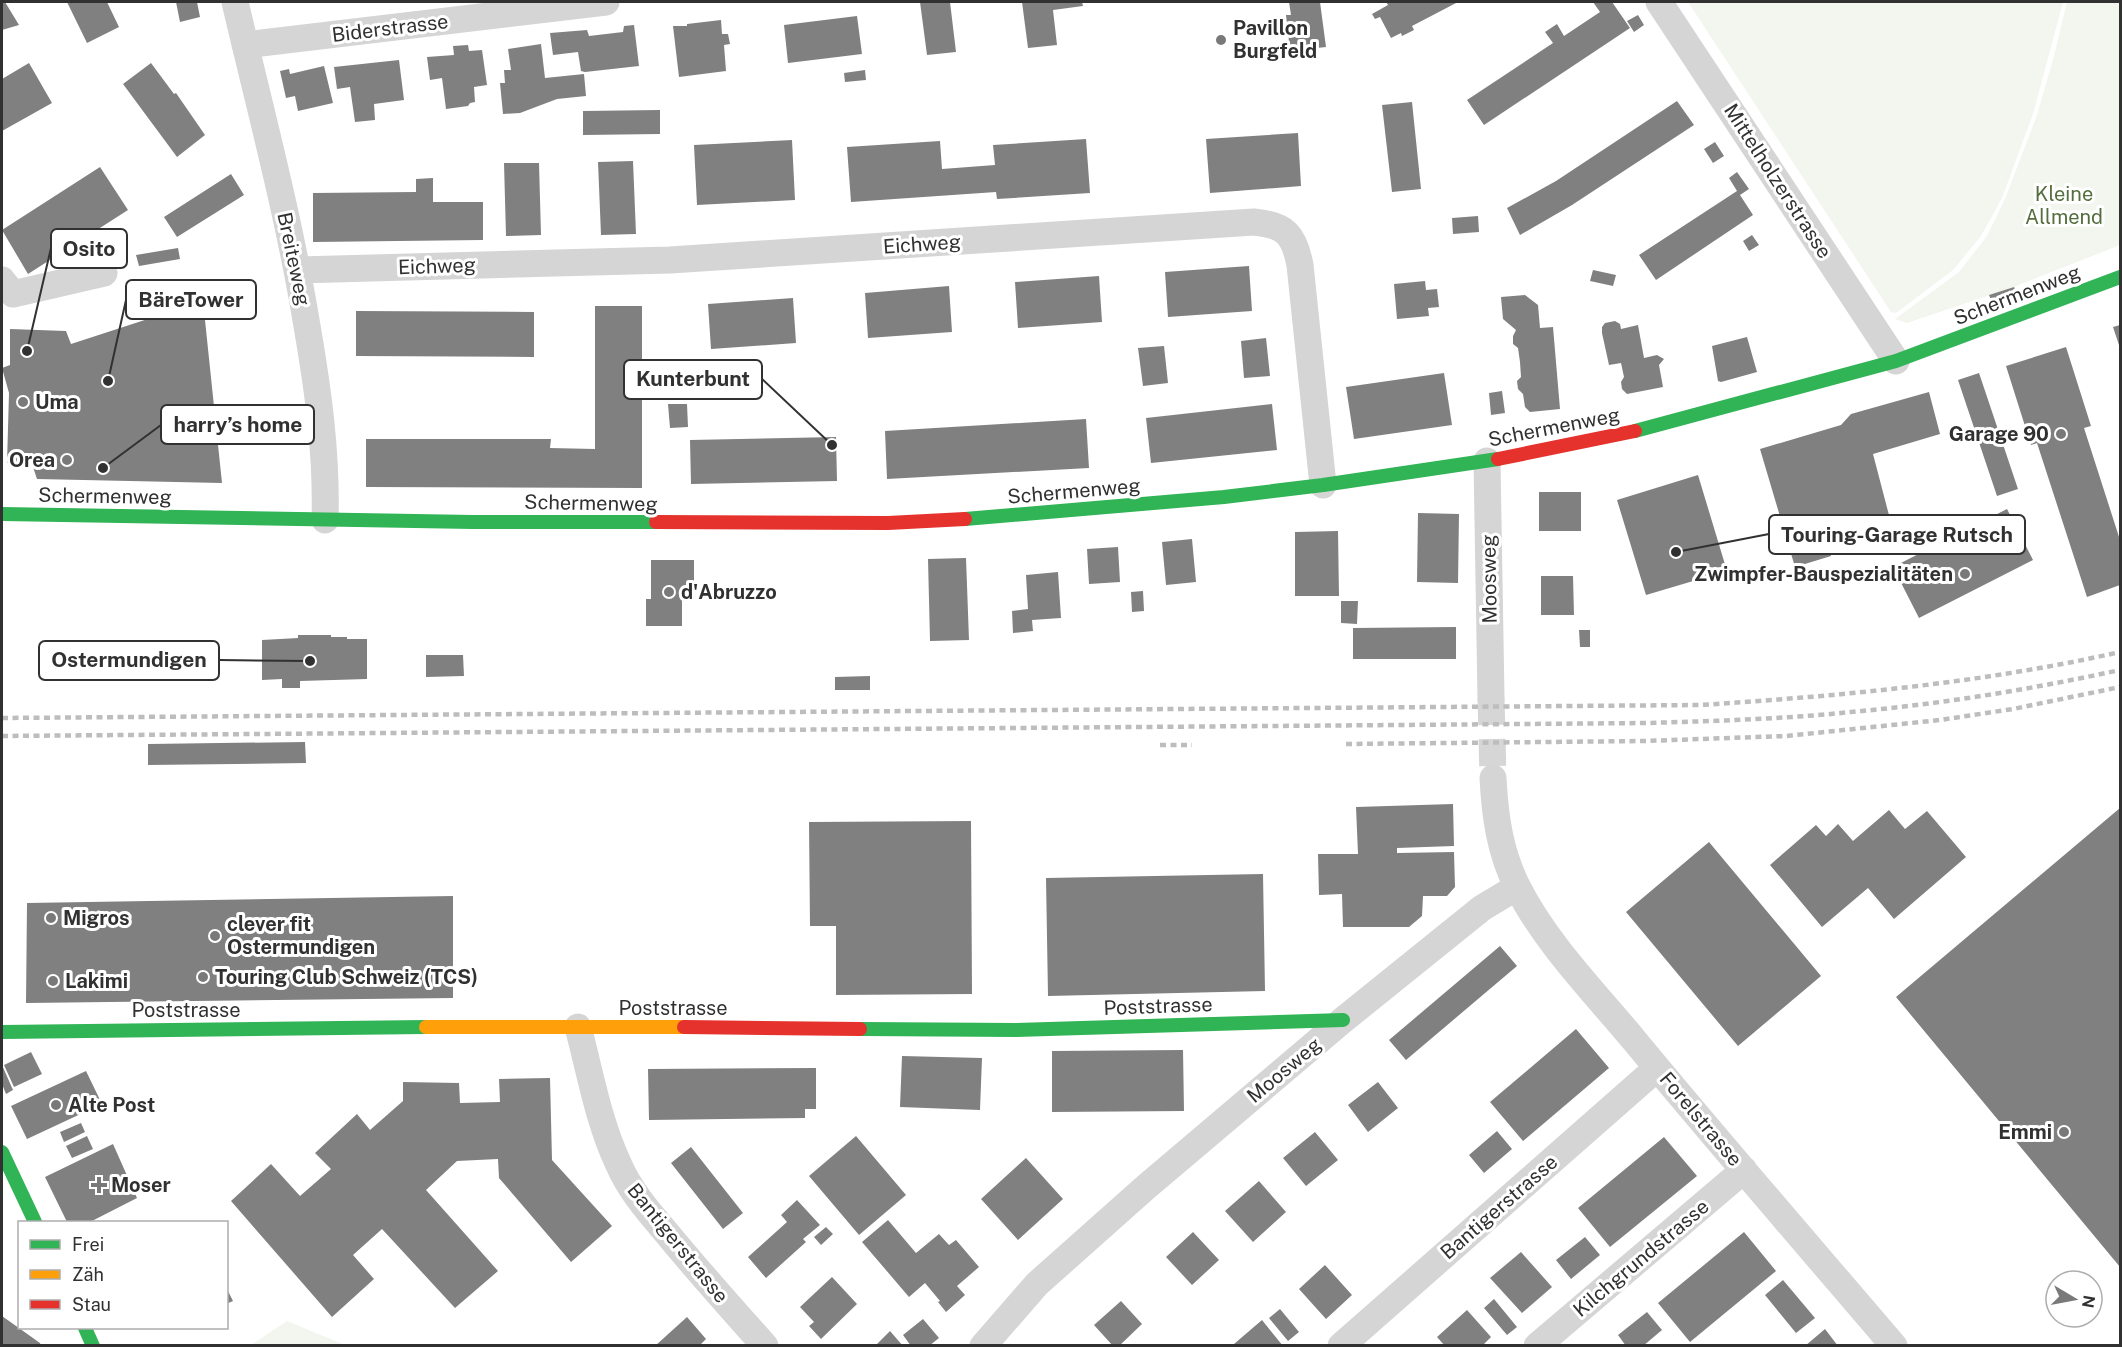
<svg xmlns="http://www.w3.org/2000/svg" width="2122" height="1347" viewBox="0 0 2122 1347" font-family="'Public Sans',sans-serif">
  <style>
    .green { fill: #f2f6ee }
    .building { fill: #808080 }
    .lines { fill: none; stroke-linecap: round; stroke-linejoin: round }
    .street-tunnel { stroke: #d6d6d6; stroke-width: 27; stroke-dasharray: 27 14; stroke-linecap: butt }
    .street { stroke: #d5d5d5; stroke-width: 27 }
    .fast { stroke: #30b455; stroke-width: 14 }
    .slow { stroke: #ff9f0a; stroke-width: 14 }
    .jam { stroke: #e5322d; stroke-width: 14 }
    .rail { stroke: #bdbdbd; stroke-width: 4.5; stroke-dasharray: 6 4.5; stroke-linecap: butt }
    .poi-dot { fill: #797979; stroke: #fff; stroke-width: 2 }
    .labels { text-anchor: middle; stroke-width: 6; stroke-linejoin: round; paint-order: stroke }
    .street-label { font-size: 20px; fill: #313131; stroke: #fff }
    .poi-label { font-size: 20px; font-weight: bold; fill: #313131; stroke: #fff; text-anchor: start }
    .park-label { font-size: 20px; fill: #556e3e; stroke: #fff }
    .leader { fill: none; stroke: #313131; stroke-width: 2 }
    .callout-dot { fill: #313131; stroke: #fff; stroke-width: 2 }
    .callout { fill: #fff; stroke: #313131; stroke-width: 2 }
    .callout-label { font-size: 21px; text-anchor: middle; font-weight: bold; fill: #313131 }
  </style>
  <rect width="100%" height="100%" fill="#fff"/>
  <path class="green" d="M1688 2H2063L2033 114 2002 198 1981 236 1953 270 1896 313 1891 312Z
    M2067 2H2120V245L2014 287 1907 323 1895 319 1959 272 1987 236 2005 199 2037 115 2054 56Z
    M287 1321 345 1345H251Z"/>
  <path class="building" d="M2 2H5L19 25 2 30Z
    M67 2H107L119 27 87 43Z
    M176 2H197L200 17 180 22Z
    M920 2H950L956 52 927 55Z
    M1022 2H1082L1083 6 1053 10 1057 45 1028 48Z
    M1289 2H1320L1326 47 1290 51 1286 15H1291Z
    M1386 2H1458L1412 26 1414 30 1402 36 1401 33 1391 38 1380 17 1375 19 1372 14 1388 5Z
    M1593 2H1612L1630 28 1484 125 1467 100 1553 43 1545 32 1557 24 1564 36 1600 12Z
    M1638 15 1644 25 1634 32 1627 21Z
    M857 16 862 54 788 63 784 25Z
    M721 20 722 34H728L730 44 724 45 726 71 679 77 673 26H687V24Z
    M634 25 639 66 585 72 581 71 578 52 553 55 550 33 587 30 589 36 623 32 624 26Z
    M541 44 545 78 584 74 586 96 557 99 520 113 503 114 500 83H505L504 70H511L508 49Z
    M468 45 469 51 482 50 487 85 474 87 475 102 470 103 468 106 446 109 442 78 430 80 427 57 454 55 453 46Z
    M399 60 404 100 374 104 375 120 355 122 350 87 337 89 334 67Z
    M29 63 52 103 2 131V79Z
    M151 63 174 94 176 93 205 135 177 157 123 84Z
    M324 66 333 103 298 111 295 96 286 98 280 71 289 69 290 74Z
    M865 70 866 80 845 82 844 73Z
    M1677 101 1694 125 1572 205 1520 235 1507 208 1556 181Z
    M1412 102 1421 189 1392 192 1382 105Z
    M660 110V134L583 135V111Z
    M1298 133 1301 186 1210 193 1206 139Z
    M1086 139 1090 193 997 199 996 192 851 202 847 147 940 141 942 169 995 165 993 145Z
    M792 140 795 200 697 205 694 145Z
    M1715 142 1724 156 1713 163 1704 149Z
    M633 161 636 234 601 235 598 162Z
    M504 163H539L541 235 506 236Z
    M100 167 128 210 28 274 2 230Z
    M1737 172 1749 189 1740 195 1753 215 1656 280 1639 255 1737 191 1729 178Z
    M231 174 244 195 177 237 164 217Z
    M433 178V202H483V240L313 242V193L416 192V179Z
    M1478 216 1479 232 1453 234 1452 218Z
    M1752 235 1759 245 1749 251 1743 241Z
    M178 248 180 259 139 266 136 255Z
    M1249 266 1252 311 1168 317 1165 272Z
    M1593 270 1616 275 1613 286 1590 281Z
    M1099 276 1102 322 1018 328 1015 282Z
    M1425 281 1426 290 1437 289 1439 307 1428 308 1429 316 1397 319 1394 284Z
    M949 286 952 332 868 338 865 293Z
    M2014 287 2017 294 1992 302 1989 295Z
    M1525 295 1538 305 1540 328 1553 327 1560 409 1530 412 1525 407 1523 394 1518 389 1517 381 1521 377 1520 362 1518 348 1513 344V336L1516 330 1503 319 1501 297Z
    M793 298 796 343 711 349 708 304Z
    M203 301 222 483 37 479 32 464 7 463 9 393 2 368 10 365V329L66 331 71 344Z
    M595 306H642V488L366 487V439H551L550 448 595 449Z
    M356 311 534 312V357L356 356Z
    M1615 321 1620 324 1621 329 1638 325 1644 358 1657 355 1664 359 1659 365 1663 387 1627 394 1622 389 1621 382 1624 377 1621 363 1609 365 1602 333V327L1605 323Z
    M2120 325V348L2113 327Z
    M1747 337 1757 372 1721 382 1718 381 1712 346Z
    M1266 338 1270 376 1244 378 1241 341Z
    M1164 346 1168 383 1143 386 1138 348Z
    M2066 347 2091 426 2084 428 2120 540V585L2087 597 2037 443 2031 445 2006 366Z
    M1444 373 1452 425 1354 439 1346 387Z
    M1979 373 2018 489 1997 496 1958 380Z
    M1502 391 1505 413 1491 415 1489 393Z
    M1929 392 1940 434 1873 454 1890 519 1826 538 1831 556 1795 567 1760 449 1841 425 1851 414Z
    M668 404H687L688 427 670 428Z
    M1272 404 1277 450 1151 463 1146 418Z
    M1086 419 1089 468 887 479 885 431Z
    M836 437 837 481 691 484 690 440Z
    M1698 475 1727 571 1646 595 1617 500Z
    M1539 492H1581V531H1539Z
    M2007 509 2033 560 1919 618 1893 567Z
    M1418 513 1459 514 1458 583 1417 582Z
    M1338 531 1339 596H1295V532Z
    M1192 539 1196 582 1166 585 1162 542Z
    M1118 547 1120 582 1089 584 1087 549Z
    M966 558 969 640 930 641 928 559Z
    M651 560H694V599H682V626H646V599H651Z
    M1058 572 1061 618 1032 620 1033 631 1013 633 1012 611 1028 609 1026 575Z
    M1541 576H1573L1574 615H1541Z
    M1143 591 1144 611 1132 612 1131 592Z
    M1341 601H1358L1357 624 1341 623Z
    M1456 627V659H1353V628Z
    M1579 630H1590V647H1580Z
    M298 635H331V637H347V639H367V679L300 681V688H282V679L262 680V640L298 638Z
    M426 655H463L464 676 426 677Z
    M870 676V690H835V677Z
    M305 742 306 763 148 765V744Z
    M1453 804 1454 846 1397 848V853L1454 852 1455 887 1447 896H1423L1422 916 1409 927H1343L1342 894 1319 895 1318 854H1358L1356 807Z
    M2120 808V1267L1896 997Z
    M1889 810 1905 829 1927 811 1966 857 1894 919 1868 888 1822 927 1770 865 1816 825 1826 836 1838 824 1853 841Z
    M971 821 972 994 836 995V926H810L809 822Z
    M1709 842 1821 976 1738 1046 1626 912Z
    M1263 874 1265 991 1048 996 1046 878Z
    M453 896V998L26 1003 27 903Z
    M1500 946 1517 966 1406 1060 1389 1040Z
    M1576 1029 1609 1068 1523 1141 1490 1102Z
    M1183 1050 1184 1111 1052 1112V1051Z
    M31 1052 42 1074 14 1087 4 1065Z
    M902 1056 982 1058 980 1110 900 1107Z
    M2 1065 13 1090 6 1094 2 1084Z
    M816 1068V1109H805V1118L649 1120 648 1069Z
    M86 1071 102 1104 27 1139 11 1106Z
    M550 1078 552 1160 612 1226 571 1262 499 1178 498 1159 457 1161 426 1190 498 1271 455 1308 382 1229 353 1255 374 1279 332 1317 231 1201 271 1164 300 1196 331 1169 315 1153 357 1114 370 1130 403 1101V1082L459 1083 460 1103 500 1102 499 1079Z
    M1378 1082 1398 1108 1368 1132 1348 1105Z
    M81 1123 85 1132 64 1142 60 1132Z
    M1497 1131 1512 1149 1484 1173 1469 1155Z
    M1315 1132 1338 1160 1306 1186 1283 1158Z
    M87 1136 93 1149 72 1158 66 1146Z
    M856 1136 906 1195 859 1235 809 1176Z
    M1664 1137 1697 1176 1610 1247 1578 1208Z
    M113 1144 137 1198 90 1222H67L45 1177Z
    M691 1147 743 1213 723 1229 671 1163Z
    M1026 1158 1063 1199 1018 1240 981 1199Z
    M1259 1181 1286 1212 1253 1242 1225 1211Z
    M797 1200 820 1225 803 1239 806 1242 766 1278 748 1257 787 1222 781 1215Z
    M888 1220 916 1253 939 1234 949 1245 956 1240 979 1267 957 1286 965 1295 946 1312 938 1302 940 1301 925 1283 909 1297 862 1242Z
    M826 1227 833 1234 821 1245 814 1237Z
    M1193 1232 1219 1260 1192 1285 1166 1257Z
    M1744 1232 1776 1271 1690 1342 1658 1303Z
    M1585 1237 1600 1255 1571 1279 1556 1260Z
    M1521 1252 1552 1287 1522 1313 1490 1278Z
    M1325 1265 1352 1295 1326 1319 1299 1289Z
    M832 1277 857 1304 821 1339 809 1326 814 1322 800 1307Z
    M1783 1280 1815 1318 1796 1333 1765 1295Z
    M226 1287 233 1301 226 1304Z
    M1494 1299 1517 1327 1507 1335 1484 1308Z
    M1121 1301 1142 1324 1119 1346H1113L1094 1325Z
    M1280 1309 1299 1332 1288 1341 1269 1318Z
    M1467 1310 1491 1337 1482 1346H1445L1437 1337Z
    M1647 1312 1662 1330 1643 1346H1626L1618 1335Z
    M2 1316 40 1343 41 1346H2Z
    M687 1317 706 1339 699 1346H655Z
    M923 1319 939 1338 929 1346H911L903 1335Z
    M1262 1320 1283 1346H1236L1234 1344Z
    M1825 1329 1838 1346H1805Z
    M890 1331 903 1346H875Z"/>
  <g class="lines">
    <path class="street-tunnel" d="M1491 698 1493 778"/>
    <path class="street" d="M235 2C260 109 289 216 307 326 318 390 327 454 325 520
      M1659 2 1896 361
      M245 45 606 2
      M298 270 670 260 1254 222C1285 225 1294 234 1300 265L1323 485
      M2 280 13 294 104 273
      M1487 461 1491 698
      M1493 778C1495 817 1500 853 1518 888 1545 942 1595 993 1634 1040 1719 1143 1807 1244 1894 1346
      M578 1027C590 1072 598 1120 618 1163 629 1189 647 1210 665 1231 697 1270 731 1308 765 1346
      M983 1346 1037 1284 1146 1187 1343 1020 1482 908 1517 887
      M1341 1346 1657 1068
      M1537 1346 1744 1170"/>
    <path class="fast" d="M1635 431 1896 361 2120 277
      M2 514 473 522H656
      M965 519 1224 497 1323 485 1498 459
      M860 1029 1016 1030 1343 1020
      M2 1032 426 1027
      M2 1152 35 1222
      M85 1328 93 1346"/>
    <path class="slow" d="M426 1027H684"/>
    <path class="jam" d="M1498 459 1635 431
      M656 522 888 523 965 519
      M684 1027 860 1029"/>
    <path class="rail" d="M2 718 1700 705C1841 696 1982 683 2120 652
      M2 736 1647 723C1715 721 1784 719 1851 712 1942 704 2032 689 2120 670
      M1346 744 1645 741 1786 736 1940 720 2013 709 2120 687
      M1160 745H1192"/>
  </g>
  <g class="poi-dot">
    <circle cx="1221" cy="40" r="6"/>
    <circle cx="23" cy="402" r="6"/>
    <circle cx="2061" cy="434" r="6"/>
    <circle cx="67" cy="460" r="6"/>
    <circle cx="1965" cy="574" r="6"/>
    <circle cx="669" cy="592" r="6"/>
    <circle cx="51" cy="918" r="6"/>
    <circle cx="215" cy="936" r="6"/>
    <circle cx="203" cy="977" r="6"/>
    <circle cx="53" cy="981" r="6"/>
    <circle cx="56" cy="1105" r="6"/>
    <circle cx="2064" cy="1132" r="6"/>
    <path d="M96 1176h6v6h6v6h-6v6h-6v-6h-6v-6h6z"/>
  </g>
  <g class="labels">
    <g class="street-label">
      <text transform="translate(390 28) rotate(-7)" y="7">Biderstrasse</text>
      <text transform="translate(1778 181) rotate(57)" y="7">Mittelholzerstrasse</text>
      <text transform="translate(922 244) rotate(-4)" y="7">Eichweg</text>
      <text transform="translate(294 259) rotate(78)" y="7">Breiteweg</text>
      <text transform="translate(437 266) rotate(-2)" y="7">Eichweg</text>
      <text transform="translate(2017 295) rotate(-21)" y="7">Schermenweg</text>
      <text transform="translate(1554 427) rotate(-11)" y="7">Schermenweg</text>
      <text transform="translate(1074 491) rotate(-5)" y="7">Schermenweg</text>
      <text transform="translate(105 496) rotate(1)" y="7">Schermenweg</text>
      <text transform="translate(591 503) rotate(1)" y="7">Schermenweg</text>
      <text transform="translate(1489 579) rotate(-91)" y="7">Moosweg</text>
      <text transform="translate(1158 1006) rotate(-2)" y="7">Poststrasse</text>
      <text x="673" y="1015">Poststrasse</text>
      <text x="186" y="1017">Poststrasse</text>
      <text transform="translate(1284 1070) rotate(-40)" y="7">Moosweg</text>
      <text transform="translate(1701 1119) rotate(50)" y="7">Forelstrasse</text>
      <text transform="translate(1499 1207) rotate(-41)" y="7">Bantigerstrasse</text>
      <text transform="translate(678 1243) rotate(51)" y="7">Bantigerstrasse</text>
      <text transform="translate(1641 1258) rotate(-40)" y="7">Kilchgrundstrasse</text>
    </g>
    <g class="poi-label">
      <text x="1233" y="35">Pavillon<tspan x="1233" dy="23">Burgfeld</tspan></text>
      <text x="35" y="409">Uma</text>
      <text x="2049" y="441" text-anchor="end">Garage 90</text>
      <text x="55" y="467" text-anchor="end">Orea</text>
      <text x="1953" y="581" text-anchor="end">Zwimpfer-Bauspezialitäten</text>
      <text x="681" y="599">d'Abruzzo</text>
      <text x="63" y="925">Migros</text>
      <text x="227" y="931">clever fit<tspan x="227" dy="23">Ostermundigen</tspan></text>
      <text x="215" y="984">Touring Club Schweiz (TCS)</text>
      <text x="65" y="988">Lakimi</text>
      <text x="68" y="1112">Alte Post</text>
      <text x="2052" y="1139" text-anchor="end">Emmi</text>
      <text x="111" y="1192">Moser</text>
    </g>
    <g class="park-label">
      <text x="2064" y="201">Kleine<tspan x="2064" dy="23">Allmend</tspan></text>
    </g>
  </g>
  <path class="leader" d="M27 351L51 248M108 381L126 300M832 445L762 379M103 468L161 425M1676 552L1769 534M310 661L219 660"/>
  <g class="callout-dot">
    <circle cx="27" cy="351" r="6"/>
    <circle cx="108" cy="381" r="6"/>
    <circle cx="832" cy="445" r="6"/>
    <circle cx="103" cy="468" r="6"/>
    <circle cx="1676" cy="552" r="6"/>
    <circle cx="310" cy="661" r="6"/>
  </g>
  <g class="callout">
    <rect x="51" y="229" width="76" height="39" rx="6"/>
    <rect x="126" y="280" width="130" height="39" rx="6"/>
    <rect x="624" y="360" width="138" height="39" rx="6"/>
    <rect x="161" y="405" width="153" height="39" rx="6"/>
    <rect x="1769" y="515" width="256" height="39" rx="6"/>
    <rect x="39" y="641" width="180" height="39" rx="6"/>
  </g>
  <g class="callout-label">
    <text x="89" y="256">Osito</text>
    <text x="191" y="307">BäreTower</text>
    <text x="693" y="386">Kunterbunt</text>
    <text x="238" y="432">harry’s home</text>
    <text x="1897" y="542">Touring-Garage Rutsch</text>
    <text x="129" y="667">Ostermundigen</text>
  </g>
  <rect width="2122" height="1347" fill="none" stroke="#313131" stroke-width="6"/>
  <rect x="18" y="1221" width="210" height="108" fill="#ffffff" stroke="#adadad" stroke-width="1.5"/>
  <rect x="30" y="1240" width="30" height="9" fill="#30b455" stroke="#adadad" stroke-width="1.5"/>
  <text x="72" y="1251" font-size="18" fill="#313131">Frei</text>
  <rect x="30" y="1270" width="30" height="9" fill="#ff9f0a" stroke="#adadad" stroke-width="1.5"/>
  <text x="72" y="1281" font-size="18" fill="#313131">Zäh</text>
  <rect x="30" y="1300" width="30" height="9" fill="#e5322d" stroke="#adadad" stroke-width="1.5"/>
  <text x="72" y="1311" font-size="18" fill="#313131">Stau</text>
  <g transform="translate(2074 1299) rotate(100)"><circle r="28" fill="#ffffff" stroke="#adadad" stroke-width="1.5"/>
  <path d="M0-4.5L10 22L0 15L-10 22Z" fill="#797979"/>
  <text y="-9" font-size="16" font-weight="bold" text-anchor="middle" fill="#313131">N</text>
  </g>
</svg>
